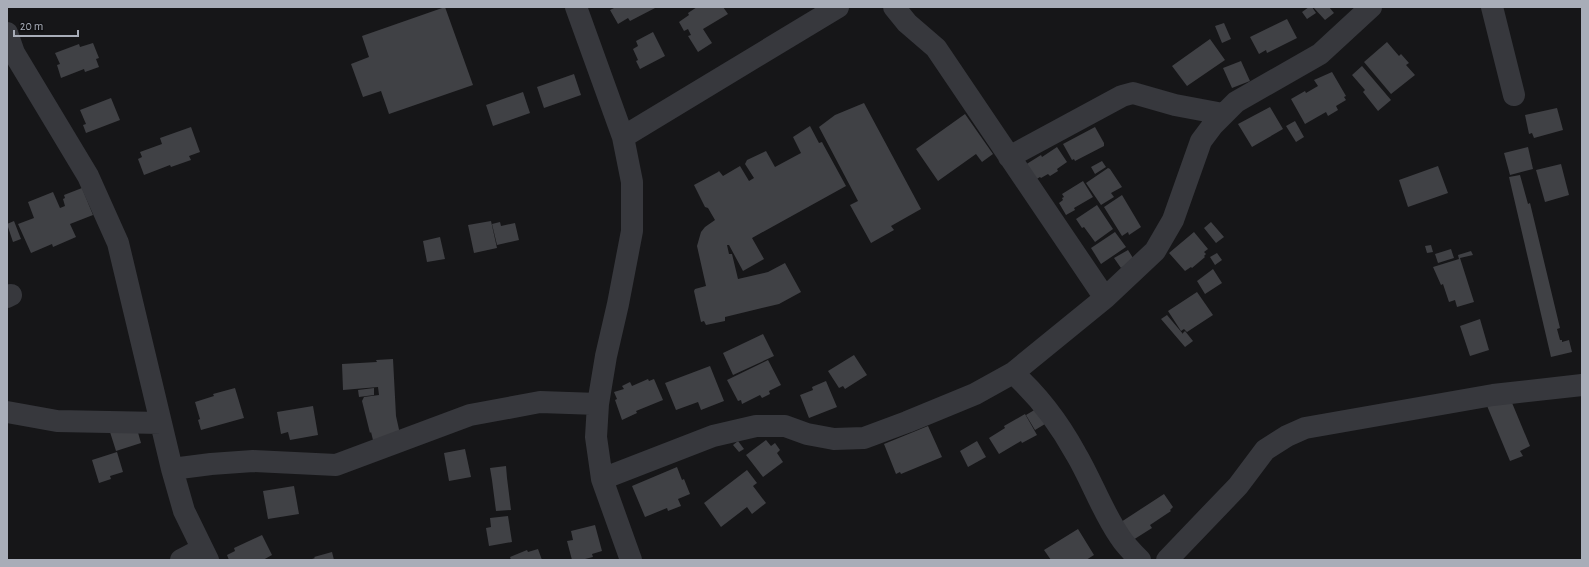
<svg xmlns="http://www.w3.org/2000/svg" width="1589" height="567" viewBox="0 0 1589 567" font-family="'Alegreya Sans',sans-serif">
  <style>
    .building { fill: #404145 }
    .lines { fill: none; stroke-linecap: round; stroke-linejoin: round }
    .minor { stroke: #37383d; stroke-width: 22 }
  </style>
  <rect width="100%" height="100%" fill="#161618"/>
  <path class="building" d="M445 7 473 85 389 114 381 91 363 97 351 64 369 57 362 36Z
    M616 7H657L630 21 628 18 618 24 610 10Z
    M697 7H723L728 14 703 29 712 43 698 52 688 36 691 35 688 29 684 31 679 22 689 15 688 13Z
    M1309 7H1312L1316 13 1307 19 1302 12Z
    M1313 7H1329L1334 13 1325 20Z
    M1287 19 1297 38 1267 53 1266 50 1259 54 1250 37Z
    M1224 23 1231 39 1222 43 1215 26Z
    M653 32 665 56 640 69 636 61 638 60 633 49 638 46 636 41Z
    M1210 39 1225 60 1187 86 1172 66Z
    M1387 42 1399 56 1401 54 1409 63 1406 65 1415 75 1391 94 1364 62Z
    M93 43 99 58 96 59 99 67 85 72 84 69 61 78 57 65 60 64 55 53 79 44 80 47Z
    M1241 61 1250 81 1232 88 1223 68Z
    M1362 66 1391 100 1378 111 1363 92 1365 90 1352 75Z
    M1332 72 1346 96 1344 97 1346 100 1336 106 1338 110 1328 116 1326 112 1305 124 1291 99 1305 91 1306 93 1318 86 1314 80Z
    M574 74 581 95 544 108 537 87Z
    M523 92 530 113 493 126 486 105Z
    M111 98 120 120 86 133 83 125 86 124 80 110Z
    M864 103 921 209 891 226 894 230 871 243 850 205 858 201 819 127 835 115Z
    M1270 107 1283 129 1252 147 1238 124Z
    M1557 108 1563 130 1534 138 1532 133 1529 134 1525 115Z
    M965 114 993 154 982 162 976 154 938 181 916 149Z
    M1295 121 1304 137 1296 142 1286 126Z
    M810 126 819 143 822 142 823 144 846 186 752 238 764 259 743 271 729 245H727L729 254H732L738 279 768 272 785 263 801 292 779 304 725 317V321L706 325 704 321 701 322 694 291 695 289 706 286 697 246 701 232 705 227 715 220 708 208 705 207 694 185 718 172 719 171 723 176 740 166 749 181 754 178 745 164 747 160 766 151 775 167 801 153 793 137Z
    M191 127 200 152 189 156 191 160 171 167 170 165 144 175 138 159 142 157 140 152 162 144 160 138Z
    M1095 127 1104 143V146L1075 161 1074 159 1072 160 1063 144Z
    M1057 147 1067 162 1057 169 1058 171 1050 176 1048 174 1041 178 1040 177 1035 180 1025 165 1041 155 1042 157Z
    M1528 147 1533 169 1510 175 1504 153Z
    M1102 161 1106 167 1095 174 1091 167Z
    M1561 164 1569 195 1545 202 1536 170Z
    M1438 166 1448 193 1408 207 1399 180Z
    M1108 168 1110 169 1122 187 1111 193 1114 197 1101 205 1086 183Z
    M1520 175 1528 204 1530 203 1560 328 1557 329 1560 340H1562V342L1569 340 1572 352 1551 357 1509 177Z
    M1083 181 1093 197 1074 208 1075 210 1066 215 1059 203 1063 200 1062 198 1064 197 1062 194Z
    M82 188 93 215 70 224 76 237 53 247 52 244 31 253 18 224 34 218 28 202 53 192 60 208 65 206 63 199 65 198 64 195Z
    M1122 195 1141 227 1129 235 1128 232 1122 236 1104 207Z
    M1097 205 1113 229 1095 242 1084 227 1082 228 1076 219Z
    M14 221 21 239 13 242 7 224Z
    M491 221 497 248 474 253 468 225Z
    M500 222 501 226 515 223 519 240 497 245 492 224Z
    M1211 222 1224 237 1216 243 1204 228Z
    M1115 232 1126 247 1101 264 1091 248Z
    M1194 232 1208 249 1204 252 1206 254 1204 256 1205 257 1192 268 1191 267 1185 271 1169 253Z
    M440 237 445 259 427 262 423 241Z
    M1431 245 1433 252 1427 253 1425 246Z
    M1451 249 1454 258 1438 263 1435 254Z
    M1128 250 1133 258 1132 261 1121 268 1114 258Z
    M1471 251 1473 255 1460 258 1474 302 1457 307 1455 300 1449 302 1443 284 1441 285 1433 267 1459 259 1458 255Z
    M1217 253 1222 260 1215 265 1210 257Z
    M1213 269 1222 283 1205 294 1197 281Z
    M1197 292 1213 315 1187 332 1184 329 1181 331 1168 311Z
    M1167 315 1183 334V333L1185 331 1193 341 1185 347 1161 319Z
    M1480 319 1489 350 1470 356 1460 326Z
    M763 334 774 356 733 375 723 353Z
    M854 355 867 375 845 389 843 386 839 388 828 371Z
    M393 359 396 416 400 434 373 440 371 432 370 433 362 401 364 397 379 395 378 387 343 390 342 364 377 362 376 360Z
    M768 360 781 385 769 391 770 394 762 398 760 395 742 404 741 400 738 401 727 380Z
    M710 366 724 401 701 410 698 402 676 410 665 383Z
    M648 379 649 381 654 379 663 400 636 411 637 413 622 420 615 400 617 399 614 392 624 389 622 386 630 382 632 386Z
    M826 381 837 407 809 418 800 395 813 390 812 387Z
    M235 388 244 418 201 430 198 420 200 419 195 402 214 396 213 394Z
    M374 388V395L359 397 358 390Z
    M1510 398 1530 446 1520 451 1523 456 1510 461 1485 401Z
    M313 406 318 435 290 440 288 432 281 434 277 412Z
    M1036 409 1045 424 1035 430 1026 415Z
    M1025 414 1037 435 1022 443 1021 441 999 454 989 438 1005 428 1004 426Z
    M928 426 942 457 901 474 900 472 896 474 884 444Z
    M137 429 141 443 116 451 110 432Z
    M766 440 771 446 775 443 780 450 777 453 783 462 763 477 746 455Z
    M738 441 744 449 739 452 733 445Z
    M977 441 986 457 968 467 960 451Z
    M465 449 471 477 449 481 444 453Z
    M117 452 123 472 110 476 111 479 99 483 92 460Z
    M506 466 507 478 492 480 490 468Z
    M677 467 682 480 684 479 690 494 678 499 681 506 668 511 667 508 645 517 632 486Z
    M747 470 757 483 753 486 766 503 752 514 747 507 721 527 704 503Z
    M507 478 511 510 496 511 492 480Z
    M294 486 299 514 268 519 263 491Z
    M1164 494 1173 507 1170 510 1171 511 1150 525 1152 528 1133 540 1121 522Z
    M508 516 512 542 489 546 486 528 491 527 490 518Z
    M595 525 602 551 592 554 593 557 581 560H572L567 541 573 540 571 531Z
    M1078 529 1094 555 1086 560H1051L1044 550Z
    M262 535 272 555 263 560H229L227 555 235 551 234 548Z
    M538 549 542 560H511L510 557 527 550 528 552Z
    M332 552 334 560H309L315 558 314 557Z"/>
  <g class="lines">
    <path class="minor" d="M576 7 623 137 632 182V231L618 304 606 356 598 404 596 437 602 479 631 560
      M894 7 907 23 936 48 1105 298
      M1492 7 1514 95
      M7 33 14 53 88 176 118 243 172 469 184 511 208 560
      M623 137 838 7
      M1009 157 1122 96 1133 93 1175 105 1223 114
      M7 297 11 295
      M1013 373C1039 396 1059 423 1076 454 1092 481 1102 511 1120 537 1125 545 1133 553 1140 560
      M7 412 57 421 161 423
      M172 469 211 464 253 461 336 465 470 415 540 402 598 404
      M602 479 713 436 756 426H785L807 434 834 439 864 438 907 422 975 394 1013 373 1105 298 1155 251 1173 220 1201 141 1213 125 1236 102 1320 54 1371 7
      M181 560 202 549
      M1167 560 1238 486 1265 450 1287 436 1305 428 1493 395 1582 385"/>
  </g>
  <rect width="1589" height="567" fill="none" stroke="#a8adb8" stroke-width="16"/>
  <path d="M14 30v6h64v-6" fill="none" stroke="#a8adb8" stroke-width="2"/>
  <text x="20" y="30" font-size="12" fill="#a8adb8" stroke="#111113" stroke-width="3" paint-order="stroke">20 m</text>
</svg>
